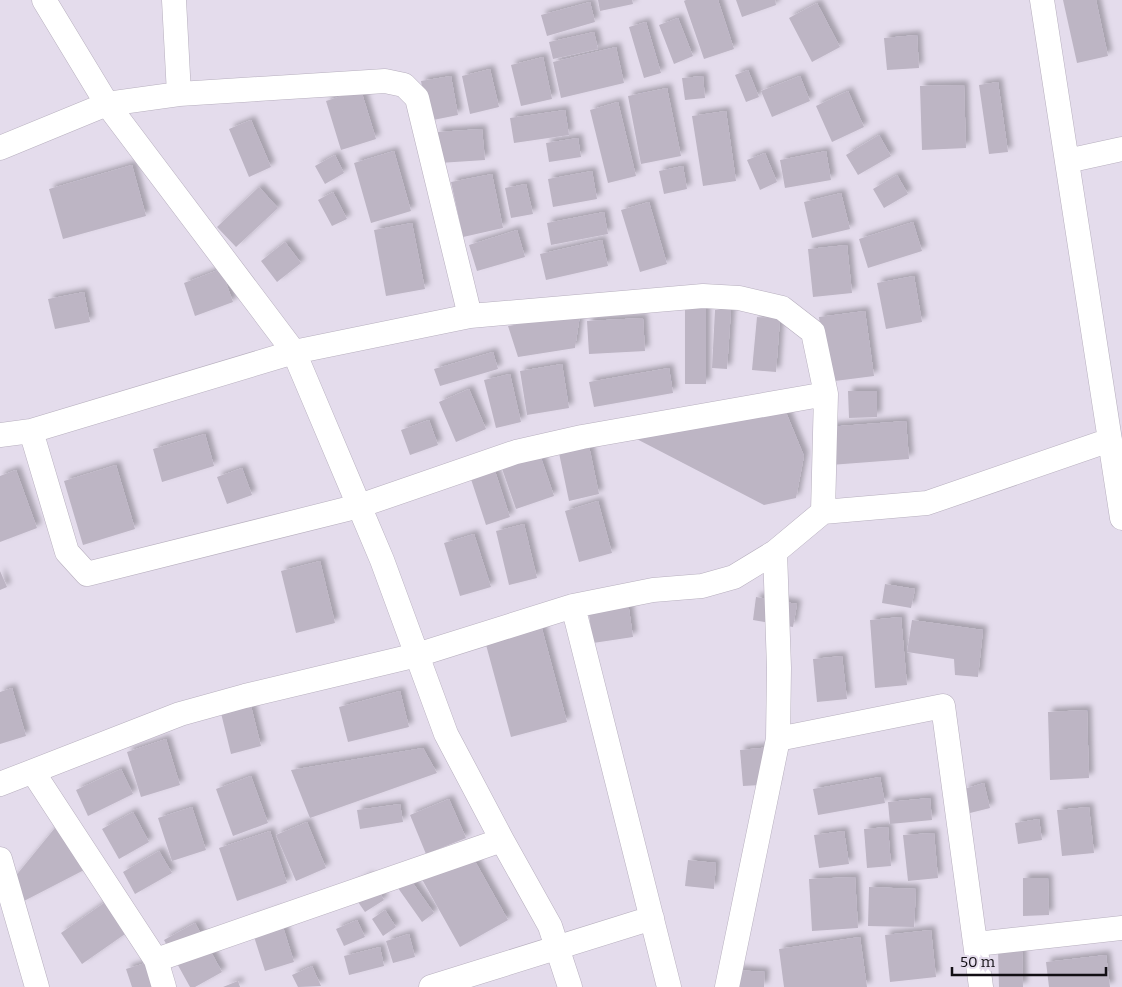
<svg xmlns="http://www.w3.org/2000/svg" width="1122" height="987" viewBox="0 0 1122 987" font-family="Bitter,serif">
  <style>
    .building { fill: #bdb5c4; filter: url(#shadow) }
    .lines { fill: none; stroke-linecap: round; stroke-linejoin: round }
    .minor-casing { stroke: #b7afbe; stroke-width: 25 }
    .minor { stroke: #fff; stroke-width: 24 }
  </style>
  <defs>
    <filter id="shadow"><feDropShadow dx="4.5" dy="-4.5" stdDeviation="2.5" flood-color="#0004"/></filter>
  </defs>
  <rect width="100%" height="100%" fill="#e4dcec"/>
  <path class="building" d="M598 0H632L633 4 600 11Z
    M686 0H718L734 49 704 59 684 1Z
    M736 0H775L776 5 742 17Z
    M1063 0H1096L1108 56 1077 63Z
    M590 2 595 22 547 36 541 15Z
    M817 3 840 47 812 62 789 18Z
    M678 18 693 56 674 64 659 25Z
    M646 22 661 73 644 78 629 27Z
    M594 32 598 49 553 59 549 42Z
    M917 35 919 68 887 70 884 38Z
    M616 47 624 83 561 98 553 62Z
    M543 57 552 99 521 106 511 65Z
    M490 69 499 107 470 114 462 76Z
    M748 70 759 97 746 102 735 75Z
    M451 76 458 115 428 121 421 81Z
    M703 76 705 98 685 100 682 78Z
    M800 76 810 101 772 117 761 91Z
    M998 82 1008 152 989 154 979 85Z
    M964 85 966 148 922 150 920 86Z
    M667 88 681 156 641 164 628 96Z
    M361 90 376 139 341 150 326 101Z
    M848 91 864 127 832 142 816 106Z
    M618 102 636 176 608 183 590 110Z
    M565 110 569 135 514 143 510 118Z
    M726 111 736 181 703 186 692 116Z
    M251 120 271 167 249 177 229 129Z
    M482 129 485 160 439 163 437 132Z
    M879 135 891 156 858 175 846 155Z
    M578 138 581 157 549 162 546 143Z
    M394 151 411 211 371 223 354 163Z
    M826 151 831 180 785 188 780 160Z
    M765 153 777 182 760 190 747 160Z
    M335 155 344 173 325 184 315 166Z
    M132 165 146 216 63 239 49 189Z
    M683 166 687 189 664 194 659 171Z
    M592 171 597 199 553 207 548 179Z
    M492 174 503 228 463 237 451 182Z
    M897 175 908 194 884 208 873 189Z
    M526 184 533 214 511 218 505 188Z
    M259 187 278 208 236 247 217 227Z
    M333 192 347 219 332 226 318 200Z
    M841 193 850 229 812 238 804 202Z
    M649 202 667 264 640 272 621 210Z
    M604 212 608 234 551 245 547 223Z
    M913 222 922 251 868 268 859 239Z
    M412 223 425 289 386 296 374 230Z
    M517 230 525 257 477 271 469 245Z
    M602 240 608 266 546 280 540 254Z
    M285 242 301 263 277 282 261 261Z
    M847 245 852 293 813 297 808 249Z
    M221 269 233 302 195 316 184 283Z
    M914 276 922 322 886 329 877 283Z
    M84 292 90 322 55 329 48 299Z
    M685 305H706V384H685Z
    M715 310H731L727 369 712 368Z
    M865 311 874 376 827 382 819 317Z
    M580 315 575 348 518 357 508 326Z
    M757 317 780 319 776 372 752 370Z
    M643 318 645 351 589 354 587 321Z
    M493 352 498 369 440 386 434 369Z
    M562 364 569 408 527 415 520 371Z
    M669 368 673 393 594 407 589 382Z
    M510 374 521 422 496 428 484 380Z
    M469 389 486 429 456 442 439 402Z
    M848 391H877V417L849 418Z
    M783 405 804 456 796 498 764 505 629 435Z
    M429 420 438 445 410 455 401 430Z
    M906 421 909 459 817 466 814 428Z
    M205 434 214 466 162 482 153 449Z
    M537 446 554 496 516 509 499 460Z
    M589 446 599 494 569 501 559 453Z
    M116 465 135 529 83 545 64 481Z
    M242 468 252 495 227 504 217 477Z
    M494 468 510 517 486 525 470 476Z
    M16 470 37 528 0 542V476Z
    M598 501 612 553 579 562 565 511Z
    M524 524 537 578 509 585 496 531Z
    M474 534 491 587 460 596 444 543Z
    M320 561 335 623 296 633 281 571Z
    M0 571 7 587 0 590Z
    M885 584 915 589 911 608 882 603Z
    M756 597 797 604 793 627 753 620Z
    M628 602 633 637 593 643 588 608Z
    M901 617 907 685 875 688 870 620Z
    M912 620 983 630 978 677 955 675 954 659 907 652Z
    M541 625 567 722 511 737 485 641Z
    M842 656 847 699 817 702 813 659Z
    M12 688 26 736 0 744V692Z
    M400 691 409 727 348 742 339 707Z
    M251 706 261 746 231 754 221 713Z
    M1087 710 1089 778 1050 780 1048 712Z
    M166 739 180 785 141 797 127 752Z
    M772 747 775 784 743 786 740 750Z
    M423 748 437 773 310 818 291 770Z
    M121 769 133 794 88 816 76 790Z
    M251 776 268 823 233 836 216 789Z
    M880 777 885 803 818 815 813 789Z
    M984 783 990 808 970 813 964 789Z
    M930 798 932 820 890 824 888 802Z
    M449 799 466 838 426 854 410 815Z
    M400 804 403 822 360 829 357 810Z
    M192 807 206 850 172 861 158 818Z
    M1089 807 1094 853 1062 856 1057 810Z
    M133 812 149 842 119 859 102 829Z
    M1039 819 1042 840 1018 844 1015 823Z
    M307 822 326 868 296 881 276 835Z
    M59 823 84 870 22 902 10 883Z
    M888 827 891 866 867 868 864 829Z
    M270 831 287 883 237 901 219 848Z
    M844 831 849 864 819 868 814 835Z
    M934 833 938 878 908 881 903 835Z
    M467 847 508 920 460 947 419 874Z
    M159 851 172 873 135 894 123 872Z
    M688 860 716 863 714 889 685 886Z
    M405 872 434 913 422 922 393 881Z
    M369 876 384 900 365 912 349 889Z
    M855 877 858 928 812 931 809 879Z
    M1023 878H1048L1049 915 1023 916Z
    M869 887 916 889 914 927 868 926Z
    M104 903 125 934 82 964 61 933Z
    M385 910 396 927 383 936 372 919Z
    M278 911 294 962 265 971 249 921Z
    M357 920 365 937 344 946 336 929Z
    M195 923 222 972 195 987H190L164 940Z
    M931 930 936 977 890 982 885 935Z
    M409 934 415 957 393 963 386 941Z
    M860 937 867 987H784L779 949Z
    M380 947 384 966 349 975 344 956Z
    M1022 947 1023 987H999L998 948Z
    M1106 955 1110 987H1049L1046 962Z
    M152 961 161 987H132L126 969Z
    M312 966 321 986 298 987 292 975Z
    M736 970 765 972 764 987H734Z
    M238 981 240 987H223Z"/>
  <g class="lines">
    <defs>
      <path id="minor" d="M44 0 107 104 294 352 382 560 446 734 502 840 550 926 570 987
        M174 0 179 94
        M1042 0 1122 518
        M0 148 107 104 179 94 385 81 404 85 417 98 470 316
        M1067 161 1122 149
        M31 431 67 552 87 574 359 506 516 452 582 437 826 394
        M0 435 31 431 294 352 470 316 703 296 739 298 782 308 813 332 826 394 823 512
        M573 606 669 987
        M778 739 943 706 981 987
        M33 772 156 960 164 987
        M0 784 180 714 245 696 417 655 573 606 653 590 702 586 734 577 775 552 823 512 927 503 1110 440
        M0 859 37 987
        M976 944 1122 928
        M156 960 502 840
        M431 987 652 918
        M727 987 778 739 779 668 775 552"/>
    </defs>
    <use href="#minor" class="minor-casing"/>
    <use href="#minor" class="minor"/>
  </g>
  <path d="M952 967v8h154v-8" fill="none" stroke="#120f14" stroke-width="2.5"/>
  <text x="960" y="967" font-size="15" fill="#120f14" stroke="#e4dcec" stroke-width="4" paint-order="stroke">50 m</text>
</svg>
